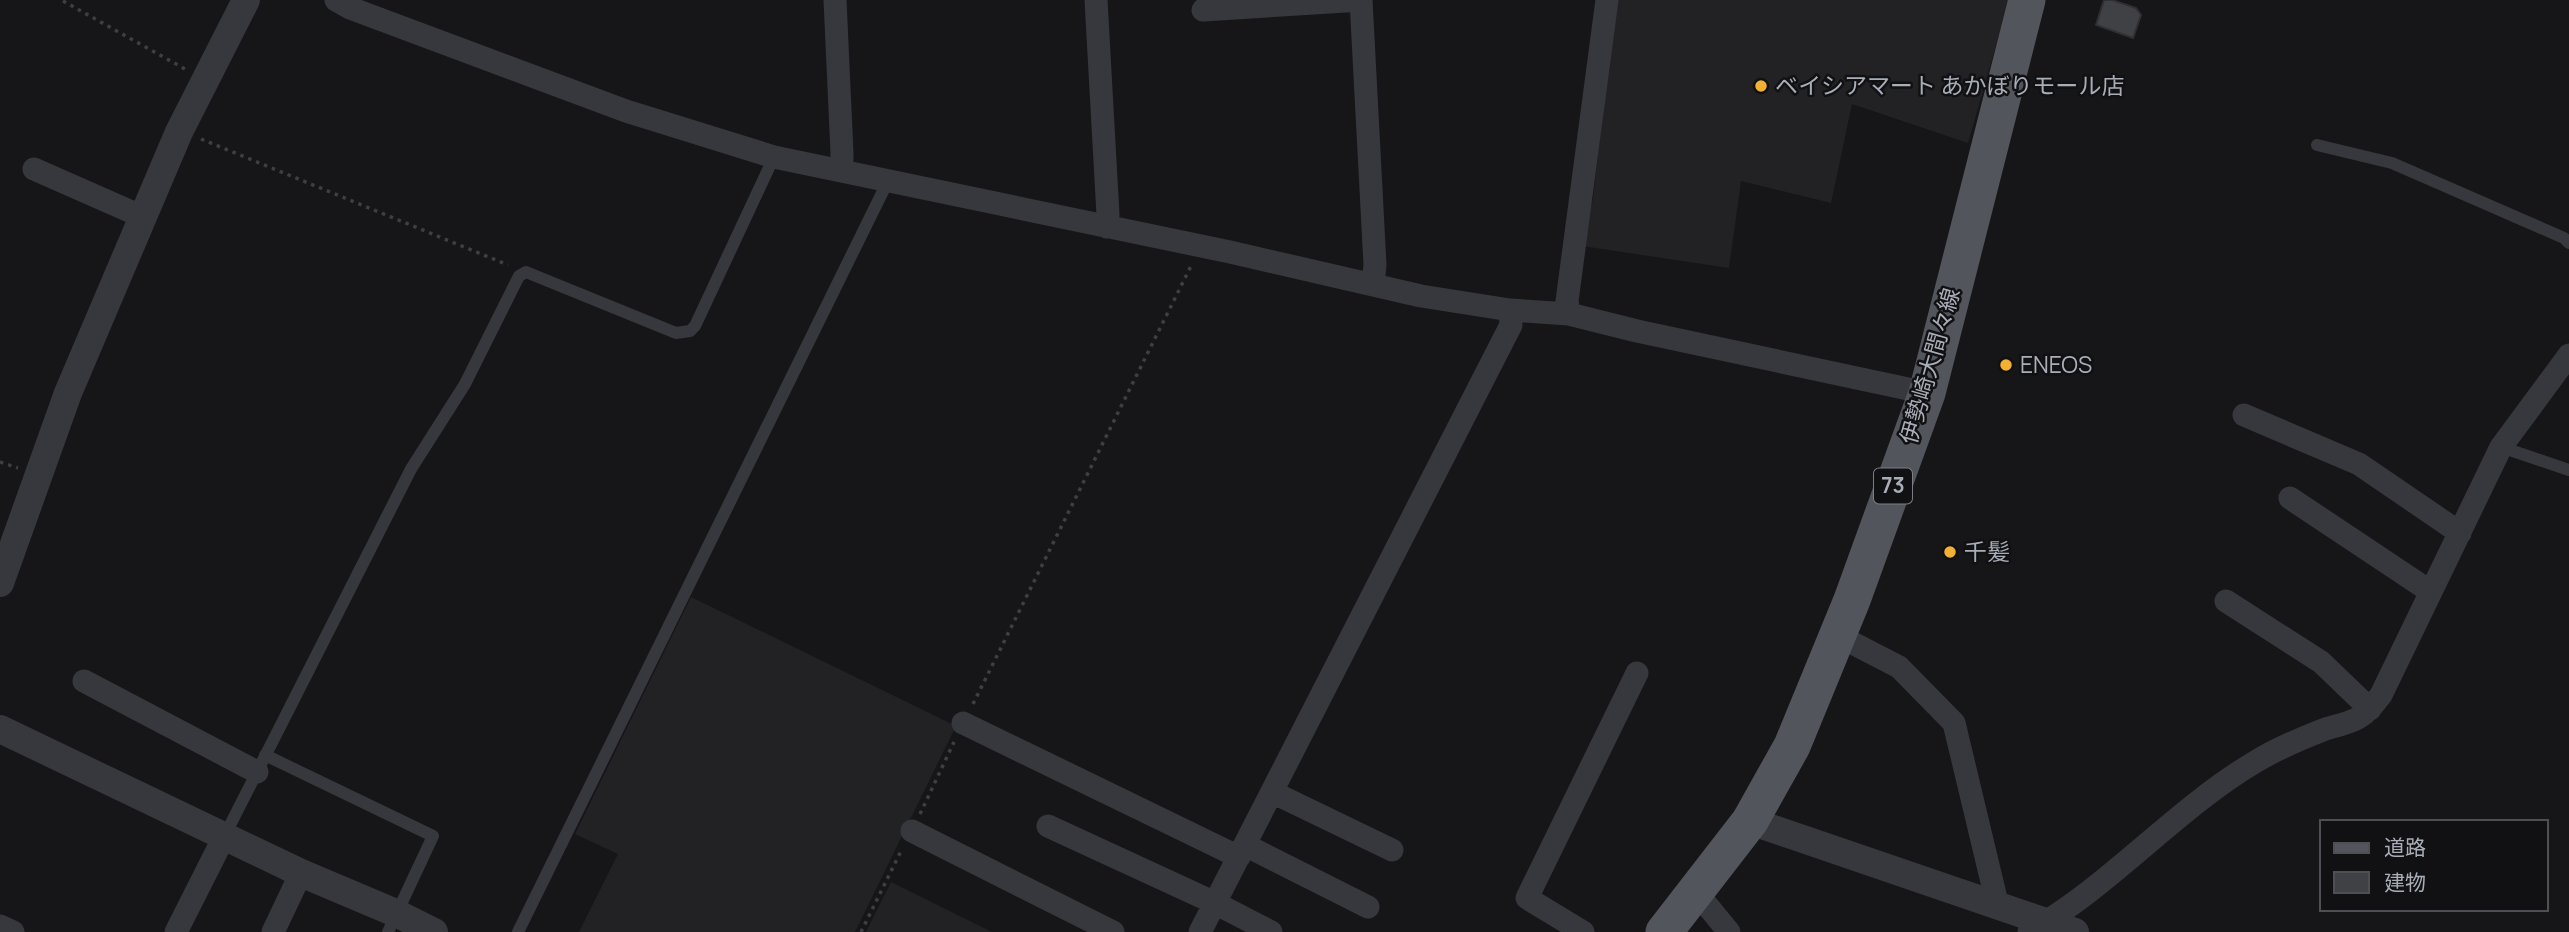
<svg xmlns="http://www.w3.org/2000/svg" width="2569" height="932" viewBox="0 0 2569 932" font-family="Manrope,'Noto Sans JP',sans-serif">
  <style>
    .built { fill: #222225 }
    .building { fill: #404145; stroke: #303034; stroke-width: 2 }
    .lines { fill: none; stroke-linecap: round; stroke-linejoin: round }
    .path { stroke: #3d3f44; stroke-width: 3.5; stroke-dasharray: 3.5 5; stroke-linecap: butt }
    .service { stroke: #37383d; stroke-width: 12 }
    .minor { stroke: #37383d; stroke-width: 23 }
    .tertiary { stroke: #37383d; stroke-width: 28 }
    .primary { stroke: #53555c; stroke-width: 37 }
    .poi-dot { fill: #f2b134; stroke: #111113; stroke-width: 2.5 }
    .labels { text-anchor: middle; stroke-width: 5; stroke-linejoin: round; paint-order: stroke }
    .shield { fill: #111113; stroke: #7b7e86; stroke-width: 2 }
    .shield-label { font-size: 21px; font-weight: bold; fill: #a8adb8 }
    .poi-label { font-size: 23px; fill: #a8adb8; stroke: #111113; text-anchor: start }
    .street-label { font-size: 23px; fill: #a8adb8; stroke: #111113 }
  </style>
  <rect width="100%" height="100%" fill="#161618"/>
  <path class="built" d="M1616 0H2009L1968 143 1852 104 1831 203 1741 181 1729 268 1582 246 1593 198Z
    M691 597 956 726 855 932H579L618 854 575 834Z
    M891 882 992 932H866Z"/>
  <path class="building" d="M2104 0H2112L2136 8 2141 15 2133 38 2096 25Z"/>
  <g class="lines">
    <path class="path" d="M63 1 185 69
      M201 139 508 265
      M0 462 18 468
      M973 704 1191 266
      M920 814 954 742
      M861 932 902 849"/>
    <path class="service" d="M2317 145 2392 163 2564 238 2569 243
      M2501 447 2569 470
      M265 755 433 836 388 932
      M225 835 411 469 465 384 519 276 526 272 676 333 690 331 695 326 774 157
      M518 932 888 181"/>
    <path class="minor" d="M336 0 350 8 626 111 774 157 1230 252 1421 296 1510 310 1569 314 1637 331 1927 393
      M835 0 842 153V161L837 170
      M1096 0 1108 215 1107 227
      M1361 0 1375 265 1373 284
      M1203 10 1361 0
      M34 169 143 217
      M1569 314 1567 301 1607 0
      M2244 415 2359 464 2460 533
      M2290 498 2431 592
      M2226 601 2321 662 2370 709
      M1837 635 1899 667 1954 723 1998 907
      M84 681 257 772
      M963 723 1239 857
      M1272 792 1392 850
      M1048 826 1215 903 1271 932
      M912 831 1113 932
      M1245 845 1368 907
      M1697 893 1729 932
      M0 926 13 932
      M176 932 225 835
      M273 932 301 873
      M1200 932 1511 325 1510 310
      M1583 932 1527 898 1637 673
      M2029 932C2112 885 2173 811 2255 762 2276 749 2300 739 2323 730 2334 726 2348 724 2358 718 2368 712 2374 704 2381 695L2501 447 2569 355"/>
    <path class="tertiary" d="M0 583 68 393 179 132 246 0
      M0 729 301 873 398 914 434 932
      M1750 821 2075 932"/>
    <path class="primary" d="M1664 932 1750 821 1792 746 1852 600 1927 393 2027 0"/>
  </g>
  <g class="poi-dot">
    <circle cx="1761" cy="86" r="7"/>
    <circle cx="2006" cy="365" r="7"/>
    <circle cx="1950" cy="552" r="7"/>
  </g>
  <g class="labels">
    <rect class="shield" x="1874" y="468.5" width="38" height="35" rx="5"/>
    <g class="shield-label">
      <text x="1893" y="493">73</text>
    </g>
    <g class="poi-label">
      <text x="1775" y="94">ベイシアマート あかぼりモール店</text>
      <text x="2020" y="373">ENEOS</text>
      <text x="1964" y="560">千髪</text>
    </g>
    <g class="street-label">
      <text transform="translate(1930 366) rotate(-74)" y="8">伊勢崎大間々線</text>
    </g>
  </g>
  <rect x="2320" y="820" width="228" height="91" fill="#111113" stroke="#4d4f55" stroke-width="2"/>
  <rect x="2334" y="843" width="35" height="10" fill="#53555c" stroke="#4d4f55" stroke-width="2"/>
  <text x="2384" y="855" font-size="21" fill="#a8adb8">道路</text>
  <rect x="2334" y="872" width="35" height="21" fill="#404145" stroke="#4d4f55" stroke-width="2"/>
  <text x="2384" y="890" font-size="21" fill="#a8adb8">建物</text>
</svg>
